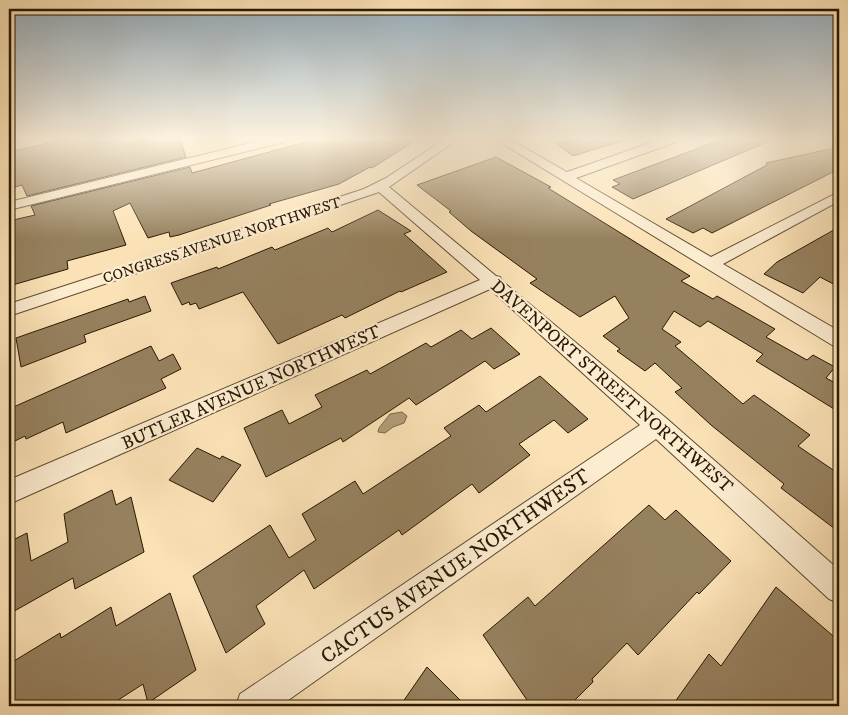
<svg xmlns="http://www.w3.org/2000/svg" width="848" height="715" viewBox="0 0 848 715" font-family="'IM FELL DW Pica',serif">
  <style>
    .water { fill: #b39d78; stroke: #7b6848 }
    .building { fill: #96815f; stroke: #281801 }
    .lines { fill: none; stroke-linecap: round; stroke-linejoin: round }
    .minor-casing { stroke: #5d4a2e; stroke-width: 2 }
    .minor { fill: #fcecd0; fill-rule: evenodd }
    .labels { text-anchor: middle; stroke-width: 4.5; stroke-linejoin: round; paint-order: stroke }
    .far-street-label { font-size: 15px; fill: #281801; stroke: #fcecd0 }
    .street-label { font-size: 18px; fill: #281801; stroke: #fcecd0 }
    .near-street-label { font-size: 21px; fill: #281801; stroke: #fcecd0 }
  </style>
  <rect width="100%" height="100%" fill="#fbe2b6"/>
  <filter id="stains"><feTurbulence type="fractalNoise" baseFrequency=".004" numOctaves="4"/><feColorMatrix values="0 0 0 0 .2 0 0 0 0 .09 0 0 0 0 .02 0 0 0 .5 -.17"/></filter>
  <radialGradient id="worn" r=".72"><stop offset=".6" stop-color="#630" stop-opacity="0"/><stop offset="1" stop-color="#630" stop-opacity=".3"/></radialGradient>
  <path class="water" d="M402 412 407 416 404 423 393 427 385 433 378 432 379 428 390 414Z"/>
  <path class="building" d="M65 139H180L186 157 27 196 22 185 9 189V152Z
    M317 139H418L372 168 370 167 339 184 269 204 271 205 179 235 170 237 169 232 148 238 130 203 113 211 126 245 67 261 68 269 9 286V221L35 215 31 206 190 167 192 173Z
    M578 139H620L621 141 573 156 556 143Z
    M723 139H774L633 199 612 187 620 184 613 180Z
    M839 147V169L712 233 703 228 693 233 666 219 767 165 766 163Z
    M496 157 551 187 548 188 690 276 681 281 713 299 717 296 775 329 766 337 807 360 813 355 835 367 826 378 839 385V412L756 361 763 354 708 321 700 327 674 311 662 329 681 342 675 346 743 404 754 395 810 435 798 446 839 474V532L781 488 784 484 711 425 675 392 682 388 655 363 645 371 617 351 620 349 603 336 629 318 615 296 580 317 530 283 537 279 471 231 449 212 451 211 417 185Z
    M378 210 411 231 404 234 447 272 401 292 400 291 345 318 342 315 278 344 243 292 199 309 196 303 190 305 189 302 182 305 171 283 217 267 218 269 272 247 275 250 328 228 332 232Z
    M839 227V287L820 277 803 293 764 274 777 262Z
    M145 296 151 311 84 335 86 342 21 367 16 338 128 299 129 302Z
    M491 328 520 354 494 369 485 361 416 405 409 398 343 442 341 438 266 477 244 428 282 410 289 424 322 407 315 395 367 370 370 374 426 343 431 347 461 330 472 339Z
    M151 346 159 361 173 354 181 369 161 379 166 388 66 433 63 422 26 439 25 436 9 444V409Z
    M540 376 588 419 568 433 554 420 519 444 530 455 479 493 472 484 402 535 399 530 314 589 304 570 256 606 265 624 226 653 193 576 270 525 289 558 316 540 302 514 355 481 363 494 451 436 444 428 479 405 486 412Z
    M197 448 220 459 222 456 241 465 213 502 169 480Z
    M112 490 116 505 131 497 144 552 75 589 73 578 9 614V542L27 533 31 561 68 542 64 514Z
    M649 505 665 520 676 510 731 561 699 594 697 592 638 655 627 643 592 679 593 682 569 706H531L483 635 528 597 535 606Z
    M776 587 839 641V674L833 685 839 691V706H672L709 654 721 666Z
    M170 593 196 670 148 703 143 684 109 706H9V664L60 633 61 638 111 607 116 626Z
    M427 667 466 706H400Z"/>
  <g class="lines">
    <defs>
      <path id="minor" d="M9 139H20L18 142 9 144Z
        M267 139H286L284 142 9 210V202Z
        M445 139H458L389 187 496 276 500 277 502 281 666 418 839 570V603L829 599 656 439 280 706H236L240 694 640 425 490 289 9 504V480L480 280 379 192 9 316V304L364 189 386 178Z
        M495 139H509L567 172 662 139H678L676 142 576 178 711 257 839 192V201L723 264 839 331V347L832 345Z"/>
    </defs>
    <use href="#minor" class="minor-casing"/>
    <use href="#minor" class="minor"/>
  </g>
  <linearGradient id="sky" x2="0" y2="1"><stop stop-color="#93abbb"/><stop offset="0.58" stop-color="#fdf2de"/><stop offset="1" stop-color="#fdf2de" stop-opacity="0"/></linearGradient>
  <rect width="848" height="239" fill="url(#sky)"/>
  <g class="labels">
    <g class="far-street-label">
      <text transform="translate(222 240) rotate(-18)" y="5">CONGRESS AVENUE NORTHWEST</text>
    </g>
    <g class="street-label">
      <text transform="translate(612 386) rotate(41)" y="6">DAVENPORT STREET NORTHWEST</text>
      <text transform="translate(251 387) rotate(-24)" y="6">BUTLER AVENUE NORTHWEST</text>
    </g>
    <g class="near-street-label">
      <text transform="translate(455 566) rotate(-35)" y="7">CACTUS AVENUE NORTHWEST</text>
    </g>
  </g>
  <rect width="848" height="715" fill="none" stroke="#fbe2b6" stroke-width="30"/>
  <rect x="10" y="10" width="828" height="695" fill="none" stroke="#281801" stroke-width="2.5"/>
  <rect x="15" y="15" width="818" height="685" fill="none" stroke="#281801"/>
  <rect width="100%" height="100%" filter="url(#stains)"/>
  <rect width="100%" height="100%" fill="url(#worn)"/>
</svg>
